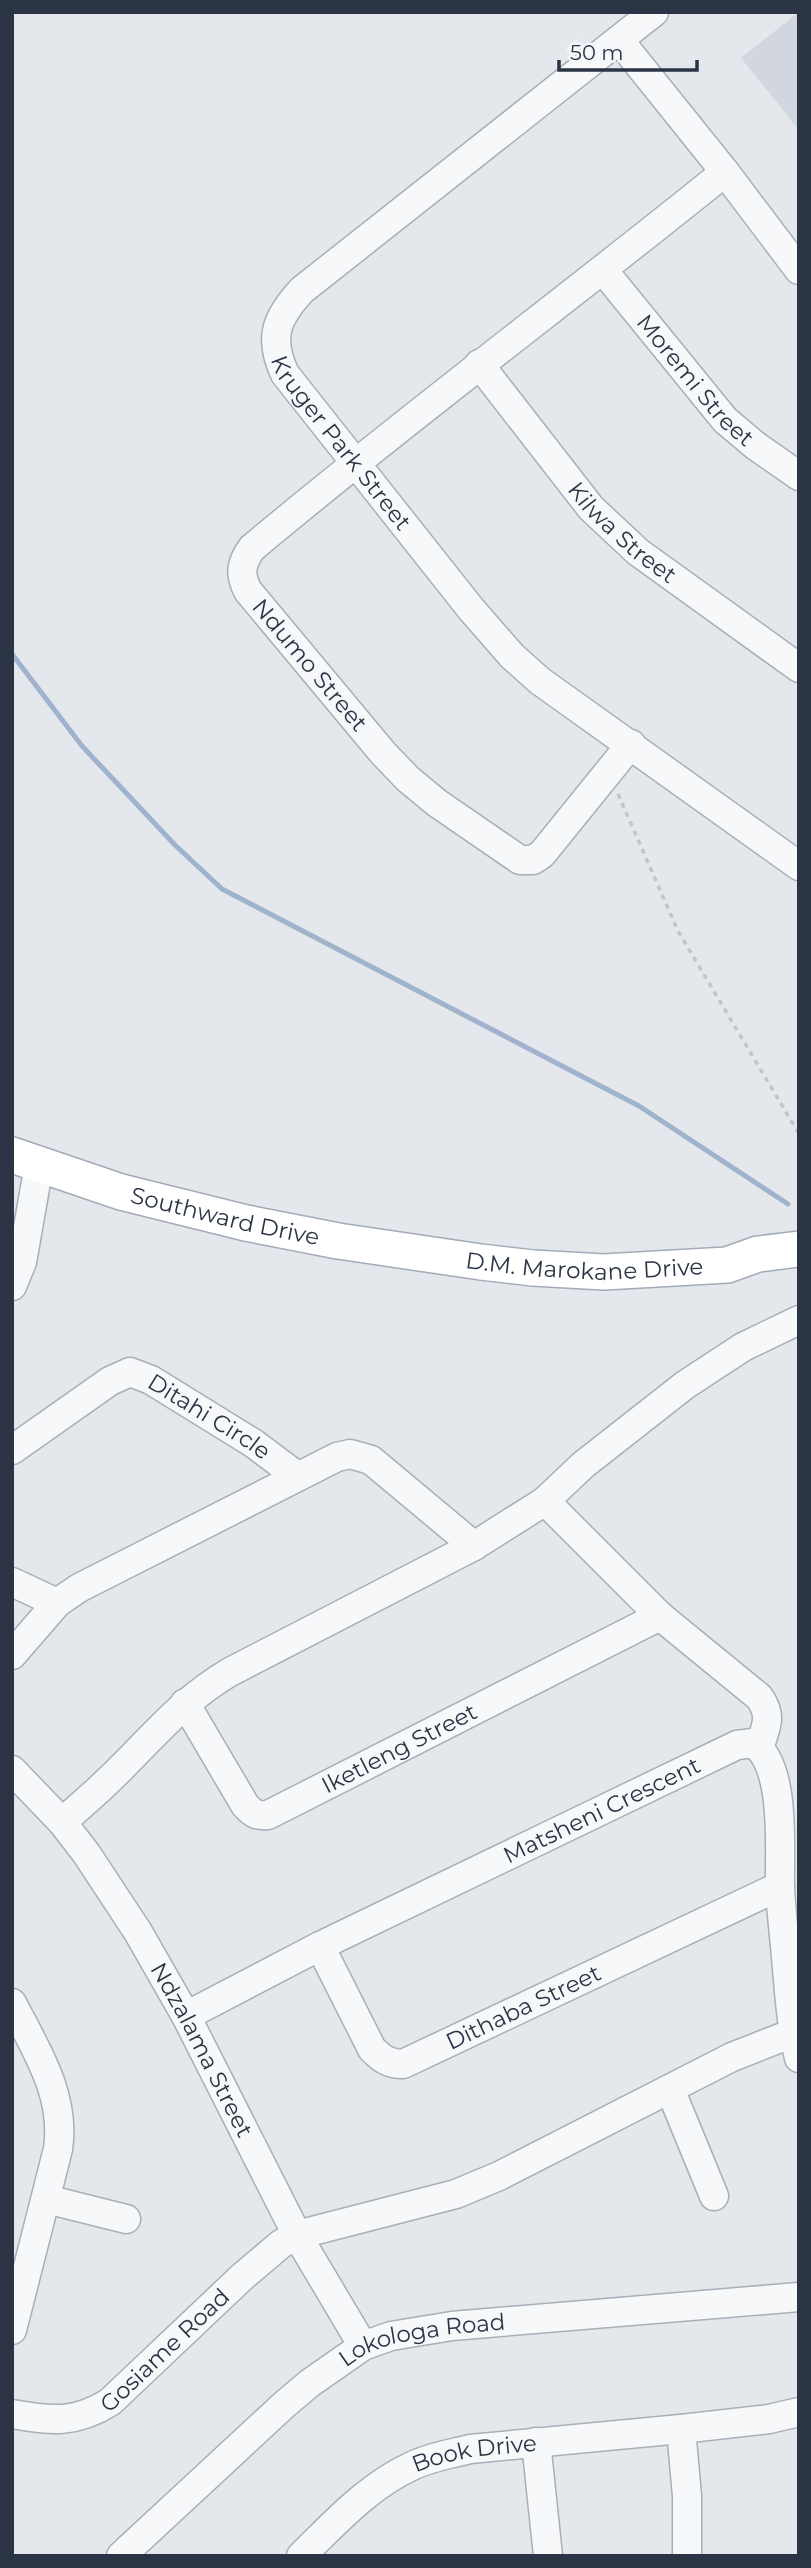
<svg xmlns="http://www.w3.org/2000/svg" width="811" height="2568" viewBox="0 0 811 2568" font-family="Montserrat,sans-serif">
  <style>
    .built { fill: #d2d6de }
    .lines { fill: none; stroke-linecap: round; stroke-linejoin: round }
    .stream { stroke: #9fb4cc; stroke-width: 5 }
    .minor-casing { stroke: #a9aeb7; stroke-width: 31 }
    .major-casing { stroke: #a3abb8; stroke-width: 38 }
    .path { stroke: #c2c5cb; stroke-width: 3.5; stroke-dasharray: 5 5; stroke-linecap: butt }
    .minor { stroke: #f7f8fa; stroke-width: 28 }
    .major { stroke: #fff; stroke-width: 35 }
    .labels { text-anchor: middle; stroke-width: 5; stroke-linejoin: round; paint-order: stroke }
    .street-label { font-size: 23px; fill: #2b3445; stroke: #f4f6f9 }
  </style>
  <rect width="100%" height="100%" fill="#e4e7ec"/>
  <path class="built" d="M799 12V130L741 58Z"/>
  <g class="lines">
    <path class="stream" d="M12 654 82 746 175 845 222 889 639 1106 788 1204"/>
    <defs>
      <g id="minor">
        <path id="s1" d="M654 12 302 290C276 318 268 338 285 374L471 609 512 656 540 681 799 866"/>
        <path d="M619 40 725 172 799 270"/>
        <path id="s2" d="M603 270 725 420 756 446 799 476"/>
        <path id="s3" d="M479 364 591 508 638 552 799 668"/>
        <path d="M631 744 542 854 533 860H520L437 803 408 779 383 753 248 591C239 574 241 563 252 548 406 419 568 299 725 172"/>
        <path d="M12 1286 22 1262 39 1165"/>
        <path id="s4" d="M12 1450 110 1381 130 1372 151 1380 253 1443 297 1476"/>
        <path d="M545 1501 583 1465 685 1385 743 1347 799 1320"/>
        <path d="M12 1582 57 1603"/>
        <path d="M12 1655 57 1603 79 1588 337 1457 350 1454 371 1460 474 1546"/>
        <path id="s5" d="M185 1703 245 1805C253 1814 257 1816 268 1815L660 1616"/>
        <path id="s6" d="M12 1770 62 1822 86 1853 138 1932 186 2016 297 2235 363 2346"/>
        <path d="M62 1822C83 1804 104 1786 123 1766 159 1730 186 1698 230 1672L474 1546 545 1501 660 1616 759 1697C773 1716 766 1727 759 1748"/>
        <path id="s7" d="M320 1946 372 2049C382 2059 389 2064 403 2064L780 1886"/>
        <path d="M12 2003C36 2050 66 2095 58 2149L12 2330"/>
        <path id="s8" d="M186 2016 320 1946 737 1745 753 1743C787 1766 779 1850 780 1887 781 1910 784 1933 786 1957 789 1991 791 2025 799 2058"/>
        <path d="M670 2089 714 2196"/>
        <path d="M46 2199 126 2219"/>
        <path id="s9" d="M12 2414C51 2421 75 2424 110 2402L242 2277 281 2244 297 2235 456 2194 499 2176 732 2057 793 2033"/>
        <path d="M681 2429 687 2496V2556"/>
        <path d="M536 2442 548 2556"/>
        <path id="s10" d="M121 2556 285 2404 310 2383 363 2346 391 2336 452 2326 799 2297"/>
        <path id="s11" d="M301 2556C335 2523 368 2486 412 2466 430 2457 451 2454 470 2449L681 2429 769 2419 799 2412"/>
      </g>
      <g id="major">
        <path id="s12" d="M12 1155 121 1192 246 1223 338 1241 481 1262 533 1268 604 1272 727 1265 758 1254 799 1249"/>
      </g>
    </defs>
    <use href="#minor" class="minor-casing"/>
    <use href="#major" class="major-casing"/>
    <path class="path" d="M618 794 678 931 799 1134"/>
    <use href="#minor" class="minor"/>
    <use href="#major" class="major"/>
  </g>
  <g class="labels">
    <g class="street-label">
      <text dy="8" stroke="none"><textPath href="#s2" startOffset="144">Moremi Street</textPath></text>
      <text dy="8" stroke="none"><textPath href="#s1" startOffset="630">Kruger Park Street</textPath></text>
      <text dy="8" stroke="none"><textPath href="#s3" startOffset="222">Kilwa Street</textPath></text>
      <text transform="translate(310 665) rotate(50)" y="8">Ndumo Street</text>
      <text dy="8" stroke="none"><textPath href="#s12" startOffset="222">Southward Drive</textPath></text>
      <text dy="8" stroke="none"><textPath href="#s12" startOffset="586">D.M. Marokane Drive</textPath></text>
      <text dy="8" stroke="none"><textPath href="#s4" startOffset="233">Ditahi Circle</textPath></text>
      <text dy="8" stroke="none"><textPath href="#s5" startOffset="292">Iketleng Street</textPath></text>
      <text dy="8" stroke="none"><textPath href="#s8" startOffset="464">Matsheni Crescent</textPath></text>
      <text dy="8" stroke="none"><textPath href="#s7" startOffset="284">Dithaba Street</textPath></text>
      <text dy="8" stroke="none"><textPath href="#s6" startOffset="340">Ndzalama Street</textPath></text>
      <text dy="8" stroke="none"><textPath href="#s10" startOffset="380">Lokologa Road</textPath></text>
      <text dy="8" stroke="none"><textPath href="#s9" startOffset="177">Gosiame Road</textPath></text>
      <text dy="8" stroke="none"><textPath href="#s11" startOffset="208">Book Drive</textPath></text>
    </g>
  </g>
  <rect width="811" height="2568" fill="none" stroke="#2b3445" stroke-width="28"/>
  <path d="M559 60v10h138v-10" fill="none" stroke="#2b3445" stroke-width="3.5"/>
  <text x="570" y="60" font-size="21" fill="#2b3445" stroke="#f4f6f9" stroke-width="5" paint-order="stroke">50 m</text>
</svg>
